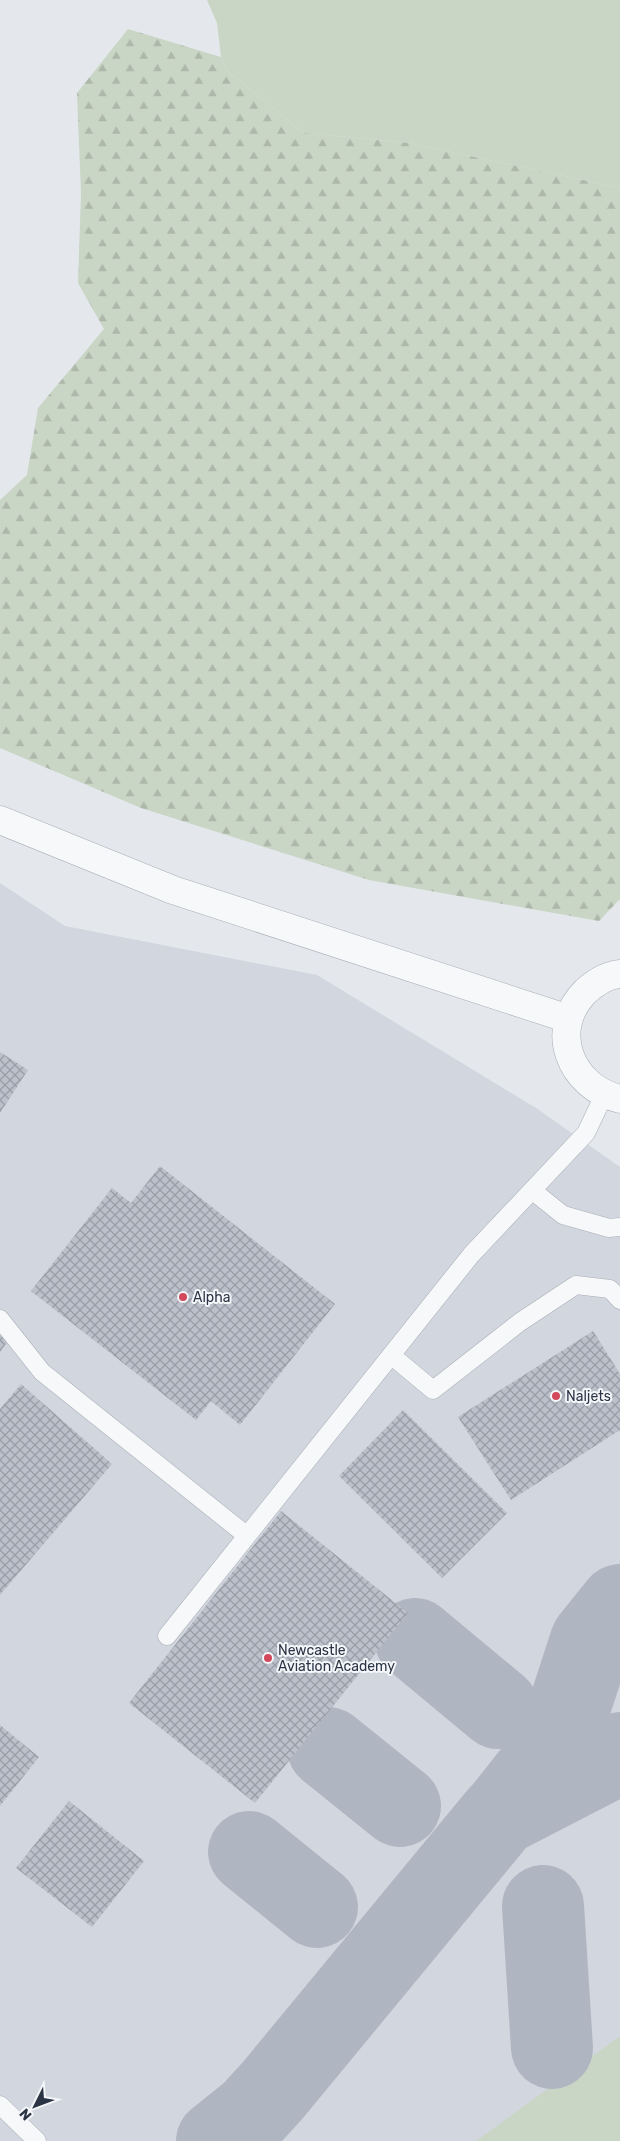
<svg xmlns="http://www.w3.org/2000/svg" width="620" height="2141" viewBox="0 0 620 2141" font-family="Rubik,sans-serif">
  <style>
    .built { fill: #d2d6de }
    .green { fill: #c9d6c5 }
    .forest { fill: url(#forest-firs) }
    .lines { fill: none; stroke-linecap: round; stroke-linejoin: round }
    .taxiway { stroke: #b0b6c1; stroke-width: 82 }
    .building { fill: url(#building-cross-hatch) }
    .lane-casing { stroke: #a9aeb7; stroke-width: 19 }
    .street-casing { stroke: #a9aeb7; stroke-width: 29 }
    .lane { stroke: #f7f8fa; stroke-width: 18 }
    .street { stroke: #f7f8fa; stroke-width: 28 }
    .poi-dot { fill: #d1495b; stroke: #f4f6f9; stroke-width: 2 }
    .labels { text-anchor: middle; stroke-width: 4; stroke-linejoin: round; paint-order: stroke }
    .poi-label { font-size: 14px; fill: #2b3445; stroke: #f4f6f9; text-anchor: start }
  </style>
  <defs>
    <pattern id="forest-firs" width="22" height="20" patternUnits="userSpaceOnUse" patternTransform="scale(1.25)"><rect width="22" height="20" fill="#c9d6c5"/><path d="M5 1l3.5 6h-7zM16 11l3.5 6h-7z" fill="#adb8ab"/></pattern>
    <pattern id="building-cross-hatch" width="8" height="8" patternUnits="userSpaceOnUse" patternTransform="scale(1.25)"><rect width="8" height="8" fill="#bbc0ca"/><path d="M0 0l8 8M0 8l8-8" fill="none" stroke="#989da6"/></pattern>
  </defs>
  <rect width="100%" height="100%" fill="#e4e7ec"/>
  <path class="built" d="M0 883 65 926 317 975 536 1108 620 1167V2141H0Z"/>
  <path class="green" d="M207 0H620V188L409 143 304 133 227 71 221 57 217 23Z
    M620 2036V2141H476Z"/>
  <path class="forest" d="M128 29 221 57 227 71 304 133 409 143 620 188V899L599 921 369 880 141 808 0 748V500L27 475 38 408 104 329 78 283 81 193 77 93Z"/>
  <g class="lines">
    <path class="taxiway" d="M415 1639 498 1708
      M328 1748 400 1806
      M505 1810 550 1753 561 1733 591 1641 620 1605
      M249 1852 317 1907
      M543 1906 552 2048
      M217 2141 252 2113 273 2090 500 1815 620 1753"/>
  </g>
  <path class="building" d="M0 1052 28 1070 0 1113Z
    M160 1166 335 1304 240 1425 211 1401 196 1420 31 1291 112 1188 131 1203Z
    M593 1331 620 1374V1430L511 1500 458 1417Z
    M0 1335 8 1341 0 1352Z
    M21 1384 112 1464 0 1595V1409Z
    M403 1410 507 1513 442 1578 339 1476Z
    M281 1511 408 1613 255 1803 129 1703Z
    M0 1725 39 1757 0 1806Z
    M69 1801 144 1861 92 1927 16 1868Z"/>
  <g class="lines">
    <defs>
      <path id="lane" d="M533 1191 563 1215 609 1228 620 1227
        M0 1319 42 1372 246 1535
        M391 1355 433 1390 520 1322 576 1285 610 1289 620 1300
        M167 1636 471 1255 586 1133 604 1095
        M0 2105 37 2141"/>
      <path id="street" d="M0 820 173 890 569 1019
        M620 974C607 975 595 983 586 991 547 1029 570 1087 620 1099"/>
    </defs>
    <use href="#lane" class="lane-casing"/>
    <use href="#street" class="street-casing"/>
    <use href="#lane" class="lane"/>
    <use href="#street" class="street"/>
  </g>
  <g class="poi-dot">
    <circle cx="183" cy="1297" r="5"/>
    <circle cx="556" cy="1396" r="5"/>
    <circle cx="268" cy="1658" r="5"/>
  </g>
  <g class="labels">
    <g class="poi-label">
      <text x="193" y="1302">Alpha</text>
      <text x="566" y="1401">Naljets</text>
      <text x="278" y="1655">Newcastle<tspan x="278" dy="16">Aviation Academy</tspan></text>
    </g>
  </g>
  <g transform="translate(35 2106) rotate(228)" stroke="#f4f6f9" stroke-width="4" paint-order="stroke">
  <path d="M0-4L9 19L0 12L-9 19Z" fill="#2b3445"/>
  <text y="-8" font-size="14" font-weight="bold" text-anchor="middle" fill="#2b3445">N</text>
  </g>
</svg>
